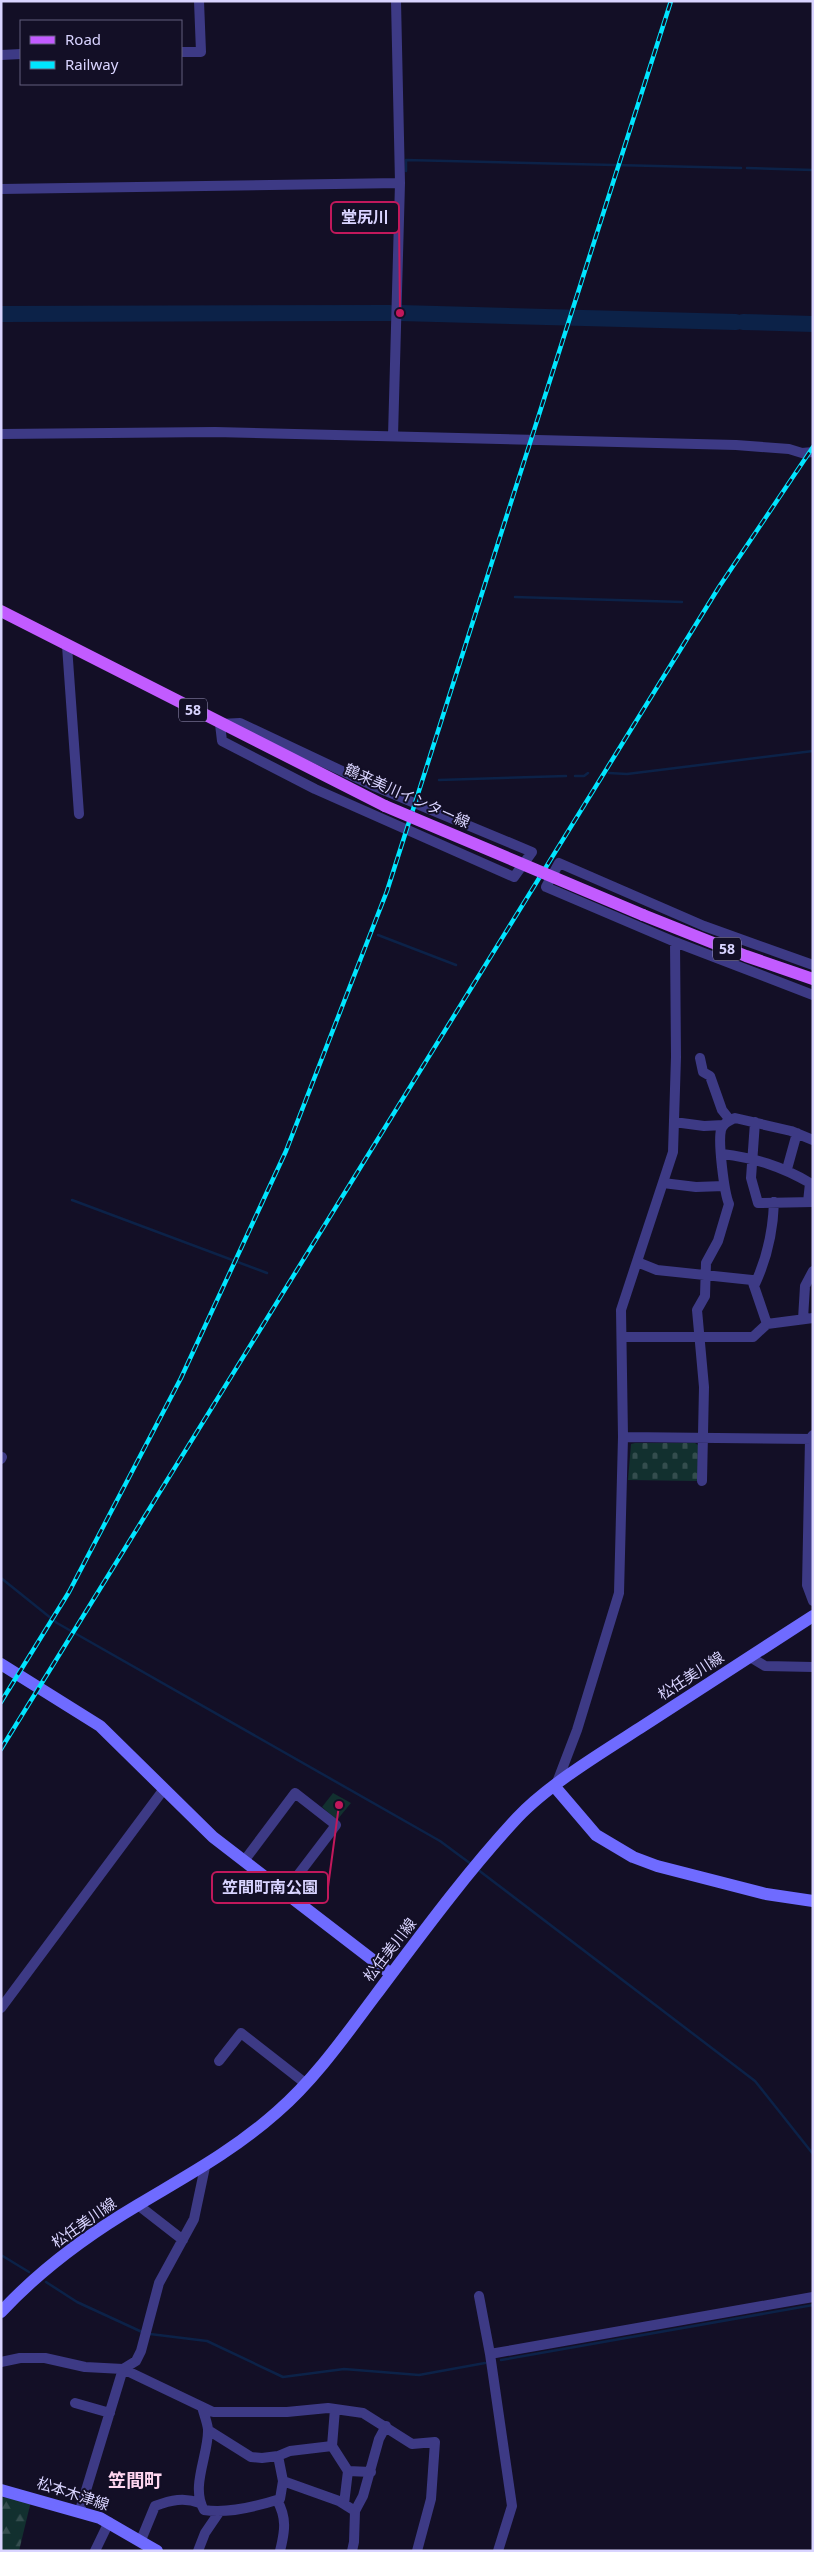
<svg xmlns="http://www.w3.org/2000/svg" width="814" height="2552" viewBox="0 0 814 2552" font-family="'Noto Sans','Noto Sans JP',sans-serif">
  <style>
    .forest { fill: url(#forest-firs) }
    .cemetery { fill: url(#cemetery-stones) }
    .park { fill: #12302f }
    .lines { fill: none; stroke-linecap: round; stroke-linejoin: round }
    .stream { stroke: #0c2248; stroke-width: 2.5 }
    .river { stroke: #0c2248; stroke-width: 16 }
    .street { stroke: #3d3a85; stroke-width: 10 }
    .secondary { stroke: #6f6bff; stroke-width: 12 }
    .primary { stroke: #c25bff; stroke-width: 12 }
    .rail-casing { stroke: #00e5ff; stroke-width: 4.5 }
    .rail { stroke: #130f26; stroke-width: 2.5; stroke-dasharray: 8; stroke-linecap: butt }
    .primary-bridge { stroke: #c25bff; stroke-width: 12 }
    .labels { text-anchor: middle; stroke-width: 4; stroke-linejoin: round; paint-order: stroke }
    .shield { fill: #130f26; stroke: #9e99be; stroke-width: 1 }
    .shield-label { font-size: 14px; font-weight: bold; fill: #d9d4ff }
    .street-label { font-size: 15px; fill: #d9d4ff; stroke: #130f26 }
    .quarter-label { font-size: 18px; font-weight: bold; fill: #ffd6f0; stroke: #130f26 }
    .leader { fill: none; stroke: #c2185b; stroke-width: 2 }
    .callout-dot { fill: #c2185b; stroke: #130f26; stroke-width: 2 }
    .callout { fill: #130f26; stroke: #c2185b; stroke-width: 2 }
    .callout-label { font-size: 16px; text-anchor: middle; font-weight: bold; fill: #d9d4ff }
  </style>
  <defs>
    <pattern id="forest-firs" width="22" height="20" patternUnits="userSpaceOnUse" patternTransform="scale(1.25)"><rect width="22" height="20" fill="#12302f"/><path d="M5 1l3.5 6h-7zM16 11l3.5 6h-7z" fill="#344d4e"/></pattern>
    <pattern id="cemetery-stones" width="16" height="16" patternUnits="userSpaceOnUse" patternTransform="scale(1.25)"><rect width="16" height="16" fill="#12302f"/><path d="M2 7V4a2 2 0 0 1 4 0v3zM10 15v-3a2 2 0 0 1 4 0v3z" fill="#344d4e"/></pattern>
  </defs>
  <rect width="100%" height="100%" fill="#130f26"/>
  <path class="forest" d="M1 2497 31 2501 19 2551H1Z"/>
  <path class="cemetery" d="M635 1443H695L698 1445V1481L628 1480 631 1444Z"/>
  <path class="park" d="M333 1793 351 1803 337 1820 322 1807Z"/>
  <g class="lines">
    <path class="stream" d="M747 168 813 170
      M406 171V160L741 168
      M515 597 682 602
      M609 773 627 774 813 751
      M575 776H584L588 773
      M439 780 566 776
      M378 935 456 965
      M72 1200 267 1273
      M1 1578 57 1623 440 1841 471 1864
      M477 1869 755 2081 813 2154
      M1 2255 29 2272
      M46 2282 77 2302 142 2332
      M150 2334 207 2341 283 2377 344 2369 419 2375 485 2363
      M501 2360 813 2305"/>
    <path class="river" d="M400 313 736 322
      M1 314 390 313
      M743 322 813 324"/>
    <path class="street" d="M181 52H201L199 1
      M1 55 21 54
      M1 189 400 183
      M1 434 215 432 736 445 789 449 802 453 813 452
      M393 436 400 183 396 1
      M67 646 79 814
      M240 723 376 787 532 852 514 877 315 789 222 741 220 724Z
      M813 965 704 926 559 863 546 887 675 942 813 995
      M700 1058 703 1072 710 1076 722 1110 730 1120
      M674 1122 704 1126 724 1125
      M755 1122 751 1178 758 1203 813 1202
      M722 1154C755 1158 781 1166 810 1183L808 1202
      M787 1169 797 1133
      M663 1183 696 1187 724 1186
      M637 1262 657 1270 752 1280 767 1324
      M754 1286C767 1259 773 1232 774 1202
      M803 1319 805 1286 813 1271
      M622 1337H753L767 1324 813 1318
      M813 1435 810 1439 807 1585 813 1601
      M623 1437 813 1439
      M1 1459 2 1457
      M702 1481 704 1387 697 1310 705 1296 706 1263 718 1241 729 1204C724 1192 718 1142 721 1130 723 1123 729 1121 735 1118L791 1131 813 1140
      M750 1657 765 1666 813 1667
      M556 1785 577 1730 619 1593 623 1437 621 1310 673 1152 676 1057 675 942
      M244 1861 295 1793 336 1825 285 1892
      M1 2008 164 1789
      M219 2061 241 2033 305 2083
      M138 2205 183 2240
      M479 2296 490 2354 512 2506 498 2551
      M490 2354 813 2297
      M1 2362 20 2358H45L85 2367 123 2369 213 2412H287L328 2408 363 2413 412 2444 435 2442 431 2499 417 2551
      M75 2403 110 2413
      M202 2407C204 2414 207 2422 208 2429 209 2454 190 2487 204 2510 227 2514 258 2506 280 2499L283 2481 278 2456 262 2458 251 2457 208 2430
      M332 2446 348 2471 371 2472
      M278 2456 290 2451 332 2446 335 2409
      M283 2481 339 2501 355 2511
      M277 2500C287 2518 285 2531 280 2551
      M344 2504 348 2471
      M80 2510 123 2369 136 2361 141 2351 159 2283 194 2219 205 2167
      M141 2540 155 2506C171 2500 184 2497 200 2503
      M95 2551 109 2522
      M198 2551 205 2533 220 2511
      M352 2551 354 2542 355 2511 363 2496 379 2439 386 2426"/>
    <path class="secondary" d="M1 1664 100 1726 213 1837 391 1974
      M555 1787 596 1835 633 1857 657 1866 766 1894 813 1901
      M1 2312C40 2270 89 2234 138 2205 188 2175 233 2151 277 2112 315 2079 345 2036 375 1996 420 1936 466 1873 517 1818 548 1785 601 1753 640 1728 697 1691 755 1654 813 1616
      M1 2490 100 2518 157 2551"/>
    <path class="primary" d="M1 611 385 806
      M643 915 746 956 813 979"/>
    <defs>
      <path id="rail" d="M1 1702 69 1592 181 1378 286 1151 387 891 671 1
        M1 1749 719 587 813 447"/>
    </defs>
    <use href="#rail" class="rail-casing"/>
    <use href="#rail" class="rail"/>
    <path class="primary-bridge" d="M385 806 643 915"/>
  </g>
  <g class="labels">
    <g class="shield">
      <rect x="179" y="698.5" width="28" height="23" rx="4"/>
      <rect x="713" y="937.5" width="28" height="23" rx="4"/>
    </g>
    <g class="shield-label">
      <text x="193" y="715">58</text>
      <text x="727" y="954">58</text>
    </g>
    <g class="street-label">
      <text transform="translate(407 796) rotate(24)" y="5">鶴来美川インター線</text>
      <text transform="translate(691 1676) rotate(-33)" y="5">松任美川線</text>
      <text transform="translate(390 1950) rotate(-52)" y="5">松任美川線</text>
      <text transform="translate(84 2223) rotate(-35)" y="5">松任美川線</text>
      <text transform="translate(73 2494) rotate(18)" y="5">松本木津線</text>
    </g>
    <g class="quarter-label">
      <text x="135" y="2487">笠間町</text>
    </g>
  </g>
  <path class="leader" d="M400 313L399 217M339 1805L328 1887"/>
  <g class="callout-dot">
    <circle cx="400" cy="313" r="5"/>
    <circle cx="339" cy="1805" r="5"/>
  </g>
  <g class="callout">
    <rect x="331" y="202" width="68" height="31" rx="5"/>
    <rect x="212" y="1872" width="116" height="31" rx="5"/>
  </g>
  <g class="callout-label">
    <text x="365" y="223">堂尻川</text>
    <text x="270" y="1893">笠間町南公園</text>
  </g>
  <rect width="814" height="2552" fill="none" stroke="#d9d4ff" stroke-width="5"/>
  <rect x="20" y="20" width="162" height="65" fill="#130f26" stroke="#625e7d"/>
  <rect x="30" y="36" width="25" height="8" fill="#c25bff" stroke="#625e7d"/>
  <text x="65" y="45" font-size="15" fill="#d9d4ff">Road</text>
  <rect x="30" y="61" width="25" height="8" fill="#00e5ff" stroke="#625e7d"/>
  <text x="65" y="70" font-size="15" fill="#d9d4ff">Railway</text>
</svg>
